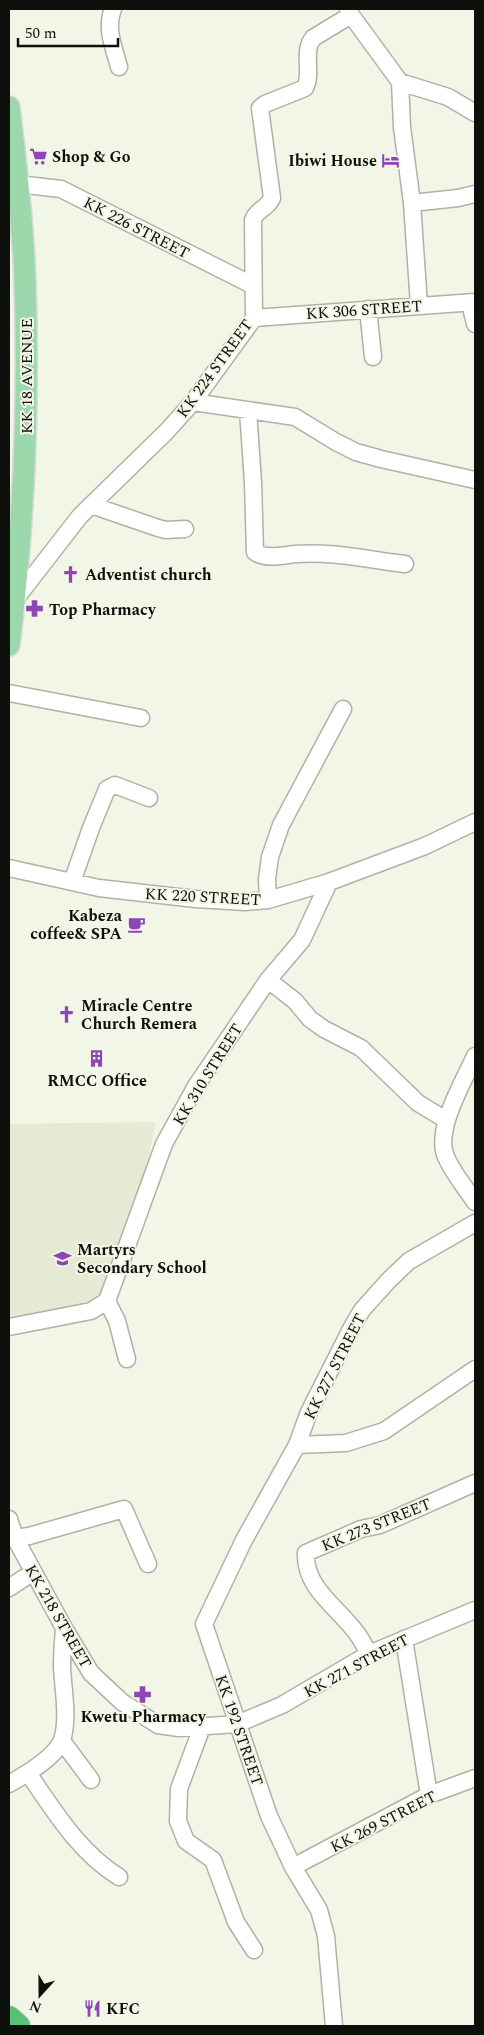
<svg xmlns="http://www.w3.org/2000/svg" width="484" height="2035" viewBox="0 0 484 2035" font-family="Spectral,serif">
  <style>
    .built { fill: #e4ead3 }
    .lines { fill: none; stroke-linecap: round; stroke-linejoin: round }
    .minor-casing { stroke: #afb2a4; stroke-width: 19 }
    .major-casing { stroke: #d8d9d8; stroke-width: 24 }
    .highway-casing { stroke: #d8d9d8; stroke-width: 26 }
    .minor { stroke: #fff; stroke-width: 16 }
    .major { stroke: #9bd9ad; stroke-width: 21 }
    .highway { stroke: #58c077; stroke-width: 24 }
    .labels { text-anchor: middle; stroke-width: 4; stroke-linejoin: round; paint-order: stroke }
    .poi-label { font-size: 16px; font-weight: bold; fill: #0e100b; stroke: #f2f6e6; text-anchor: start }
    .street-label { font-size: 16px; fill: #0e100b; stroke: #f2f6e6 }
  </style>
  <rect width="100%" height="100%" fill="#f2f6e6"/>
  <path class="built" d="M156 1122 135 1215 101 1300 9 1322V1124Z"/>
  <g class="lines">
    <defs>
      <path id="minor" d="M113 9C105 28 114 48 119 67
        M348 9 351 15 400 82 402 127 412 203 419 305
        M400 82 448 97 475 113
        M18 184 61 189 252 285
        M412 203 458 198 475 194
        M470 303 475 324
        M368 309 373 357
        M254 318 475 302
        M193 402 295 417 336 442 356 452 381 459 475 480
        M248 411 253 482 255 552C265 560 284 555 296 554 332 551 369 560 405 564
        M91 505 158 528 166 530 185 529
        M14 601 80 516 167 431 193 402 254 318 253 220C256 210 268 208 272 198L260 108 265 104 305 88C313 73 302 52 313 38L351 15
        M9 693 141 718
        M9 868 99 888 196 899 245 902 268 900 329 882 425 846 475 822
        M72 882 91 828 107 789 115 785 149 798
        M268 900 267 879 270 857 281 825 343 709
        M268 980 295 1001 310 1019 324 1029 361 1048 418 1103 446 1120
        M475 1056C464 1081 434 1130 446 1157 453 1173 465 1187 475 1202
        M107 1301 117 1321 127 1359
        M9 1327 91 1311 107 1301 164 1144 196 1086 268 980 302 940 329 882
        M297 1445 346 1443 384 1431 475 1369
        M9 1519 15 1538 64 1628 91 1673 122 1702 158 1725 179 1728 237 1724 282 1705 369 1654 475 1610
        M15 1538 29 1536 124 1509 148 1564
        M9 1588 33 1572
        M404 1639 429 1795
        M369 1654C365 1647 361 1638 355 1631 337 1607 304 1587 306 1553L361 1529 380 1525 475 1483
        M202 1727 179 1789 178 1821 186 1841 213 1860 236 1922 254 1950
        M62 1741 91 1780
        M28 1773C54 1811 79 1852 119 1877
        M9 1784C25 1775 55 1758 62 1740 69 1719 63 1689 62 1667 62 1654 63 1641 64 1628
        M293 1867 429 1795 475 1778
        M334 2026 326 1936 319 1910 293 1867 269 1816 204 1624 244 1540 297 1445 309 1412 352 1327 362 1310 389 1280 409 1261 475 1223"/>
      <path id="major" d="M9 107C16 165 23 224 25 283 29 404 24 525 9 645"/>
      <path id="highway" d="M9 2018 18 2026"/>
    </defs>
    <use href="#minor" class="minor-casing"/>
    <use href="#major" class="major-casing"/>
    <use href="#highway" class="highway-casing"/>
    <use href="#minor" class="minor"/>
    <use href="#major" class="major"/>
    <use href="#highway" class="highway"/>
  </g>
  <defs>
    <symbol id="supermarket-bare" viewBox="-9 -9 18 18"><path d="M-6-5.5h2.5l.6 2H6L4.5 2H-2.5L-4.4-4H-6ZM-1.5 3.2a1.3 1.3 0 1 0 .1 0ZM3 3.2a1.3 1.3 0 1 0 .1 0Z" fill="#9045b7" stroke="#f2f6e6" stroke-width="2.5" paint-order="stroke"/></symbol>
    <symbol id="hotel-bare" viewBox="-9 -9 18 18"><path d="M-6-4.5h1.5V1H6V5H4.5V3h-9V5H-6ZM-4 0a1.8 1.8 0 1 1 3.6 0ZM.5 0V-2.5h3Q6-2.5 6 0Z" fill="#9045b7" stroke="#f2f6e6" stroke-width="2.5" paint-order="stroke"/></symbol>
    <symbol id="church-bare" viewBox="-9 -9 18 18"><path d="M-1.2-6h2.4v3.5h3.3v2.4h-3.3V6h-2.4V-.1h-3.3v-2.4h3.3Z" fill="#9045b7" stroke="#f2f6e6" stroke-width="2.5" paint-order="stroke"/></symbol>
    <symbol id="pharmacy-bare" viewBox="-9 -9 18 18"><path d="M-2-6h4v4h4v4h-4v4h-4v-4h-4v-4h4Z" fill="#9045b7" stroke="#f2f6e6" stroke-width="2.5" paint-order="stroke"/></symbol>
    <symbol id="cafe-bare" viewBox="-9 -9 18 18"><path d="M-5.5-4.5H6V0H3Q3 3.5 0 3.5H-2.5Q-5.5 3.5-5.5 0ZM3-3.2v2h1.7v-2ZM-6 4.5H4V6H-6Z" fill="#9045b7" stroke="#f2f6e6" stroke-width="2.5" paint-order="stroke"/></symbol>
    <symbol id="building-bare" viewBox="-9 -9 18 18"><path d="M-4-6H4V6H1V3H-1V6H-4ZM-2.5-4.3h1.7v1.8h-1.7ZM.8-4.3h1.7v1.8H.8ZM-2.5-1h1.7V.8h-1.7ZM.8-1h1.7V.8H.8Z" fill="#9045b7" stroke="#f2f6e6" stroke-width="2.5" paint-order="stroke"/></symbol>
    <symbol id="school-bare" viewBox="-9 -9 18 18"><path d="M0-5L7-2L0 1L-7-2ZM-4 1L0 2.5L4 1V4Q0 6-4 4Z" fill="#9045b7" stroke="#f2f6e6" stroke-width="2.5" paint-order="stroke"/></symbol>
    <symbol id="restaurant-bare" viewBox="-9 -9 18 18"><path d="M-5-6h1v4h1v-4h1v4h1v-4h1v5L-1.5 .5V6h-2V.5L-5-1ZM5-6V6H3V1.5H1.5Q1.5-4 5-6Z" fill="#9045b7" stroke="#f2f6e6" stroke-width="2.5" paint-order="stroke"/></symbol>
  </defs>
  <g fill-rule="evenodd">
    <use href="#supermarket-bare" x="26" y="144" width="25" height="25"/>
    <use href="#hotel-bare" x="378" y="148" width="25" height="25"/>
    <use href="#church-bare" x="58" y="562" width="25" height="25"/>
    <use href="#pharmacy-bare" x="22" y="596" width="25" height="25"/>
    <use href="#cafe-bare" x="124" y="912" width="25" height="25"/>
    <use href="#church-bare" x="54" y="1002" width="25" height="25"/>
    <use href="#building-bare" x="84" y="1046" width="25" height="25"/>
    <use href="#school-bare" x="50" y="1246" width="25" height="25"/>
    <use href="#pharmacy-bare" x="130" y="1682" width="25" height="25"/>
    <use href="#restaurant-bare" x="80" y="1996" width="25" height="25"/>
  </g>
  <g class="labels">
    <g class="poi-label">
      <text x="52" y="162">Shop &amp; Go</text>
      <text x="377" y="166" text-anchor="end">Ibiwi House</text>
      <text x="85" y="580">Adventist church</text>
      <text x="49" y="615">Top Pharmacy</text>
      <text x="122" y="921" text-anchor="end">Kabeza<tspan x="122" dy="18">coffee&amp; SPA</tspan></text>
      <text x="81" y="1011">Miracle Centre<tspan x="81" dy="18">Church Remera</tspan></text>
      <text x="97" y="1086" text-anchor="middle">RMCC Office</text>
      <text x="77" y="1255">Martyrs<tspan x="77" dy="18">Secondary School</tspan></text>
      <text x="143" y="1722" text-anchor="middle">Kwetu Pharmacy</text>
      <text x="106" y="2014">KFC</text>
    </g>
    <g class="street-label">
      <text transform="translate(137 227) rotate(27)" y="6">KK 226 STREET</text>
      <text transform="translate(364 309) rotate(-4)" y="6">KK 306 STREET</text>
      <text transform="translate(214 368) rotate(-54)" y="6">KK 224 STREET</text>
      <text transform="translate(26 376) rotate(-90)" y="6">KK 18 AVENUE</text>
      <text transform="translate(203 896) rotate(3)" y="6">KK 220 STREET</text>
      <text transform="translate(207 1074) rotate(-58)" y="6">KK 310 STREET</text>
      <text transform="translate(334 1366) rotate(-63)" y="6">KK 277 STREET</text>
      <text transform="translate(376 1524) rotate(-22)" y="6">KK 273 STREET</text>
      <text transform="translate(59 1616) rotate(60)" y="6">KK 218 STREET</text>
      <text transform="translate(356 1665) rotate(-28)" y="6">KK 271 STREET</text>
      <text transform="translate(240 1730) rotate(71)" y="6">KK 192 STREET</text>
      <text transform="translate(383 1821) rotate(-27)" y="6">KK 269 STREET</text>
    </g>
  </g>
  <rect width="484" height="2035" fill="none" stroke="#0e100b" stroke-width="20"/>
  <g transform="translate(40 1995) rotate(201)" stroke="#f2f6e6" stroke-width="4" paint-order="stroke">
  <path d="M0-4L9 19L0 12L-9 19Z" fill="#0e100b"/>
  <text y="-8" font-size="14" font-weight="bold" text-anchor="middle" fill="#0e100b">N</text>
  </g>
  <path d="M18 38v8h100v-8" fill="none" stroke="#0e100b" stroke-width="2.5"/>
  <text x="25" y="38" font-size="15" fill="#0e100b" stroke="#f2f6e6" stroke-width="4" paint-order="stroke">50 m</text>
</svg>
